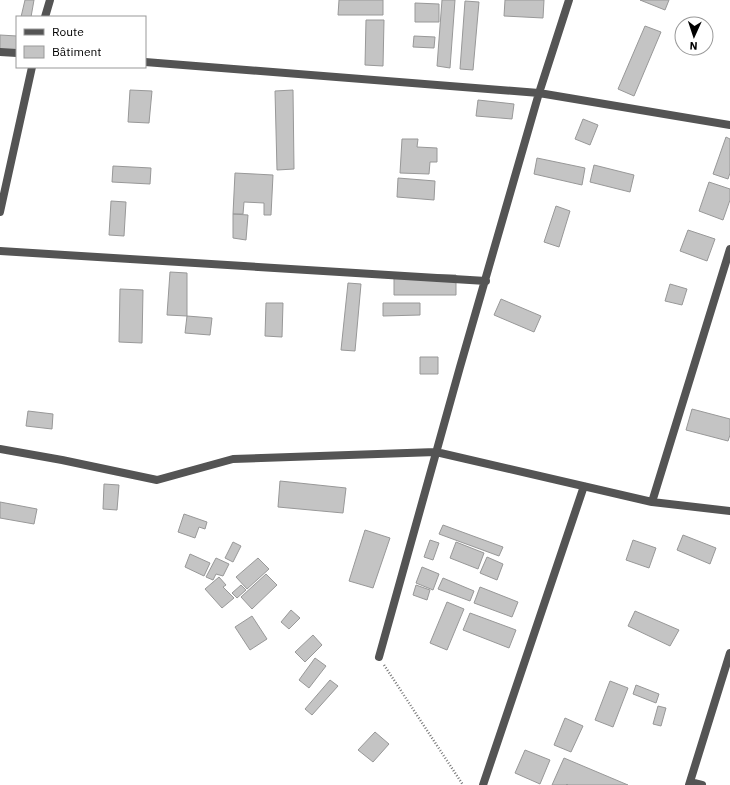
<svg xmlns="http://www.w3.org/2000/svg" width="730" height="785" viewBox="0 0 730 785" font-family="'IBM Plex Sans',sans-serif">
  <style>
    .building { fill: #c4c4c4; stroke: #989898 }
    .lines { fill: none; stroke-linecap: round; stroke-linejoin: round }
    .path { stroke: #767676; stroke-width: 2.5; stroke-dasharray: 1 2; stroke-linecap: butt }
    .street { stroke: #545454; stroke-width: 8 }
  </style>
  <rect width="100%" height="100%" fill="#fff"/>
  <path class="building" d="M25 0H34L31 17H21Z
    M339 0H383V15H338Z
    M442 0H455L450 68 437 66Z
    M505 0H544L543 18 504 16Z
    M640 0H669L665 10Z
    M465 1 479 2 473 70 460 69Z
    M415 3 439 4V22H415Z
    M366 20H384L383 66 365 65Z
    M645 26 661 32 634 96 618 89Z
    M0 35 17 36V51L0 50Z
    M414 36 435 37 434 48 413 47Z
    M130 90 152 91 149 123 128 122Z
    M293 90 294 169 277 170 275 91Z
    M478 100 514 104 512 119 476 116Z
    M583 119 598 125 590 145 575 139Z
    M726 137 730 139V173L728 179 713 174Z
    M402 139H418L417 147 437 148V162H430L429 174 400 173Z
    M537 158 585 168 582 185 534 174Z
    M594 165 634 175 630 192 590 182Z
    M113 166 151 168 150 184 112 182Z
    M235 173 273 175 271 215H264V203L244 202 243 214H233Z
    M398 178 435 181 434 200 397 197Z
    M709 182 730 189V200L723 220 699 211Z
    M111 201 126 202 124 236 109 235Z
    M556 206 570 211 559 247 544 242Z
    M233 214 248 215 246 240 233 238Z
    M688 230 715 239 707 261 680 251Z
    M170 272 187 273V316L167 315Z
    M394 274 456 275V295H394Z
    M348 283 361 284 355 351 341 350Z
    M670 284 687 289 682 305 665 301Z
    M120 289 143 290 142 343 119 342Z
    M501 299 541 316 534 332 494 315Z
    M266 303H283L282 337 265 336Z
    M383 303H420V315L383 316Z
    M187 316 212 318 210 335 185 333Z
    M420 357H438V374H420Z
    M692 409 730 419V435L728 441 686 430Z
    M28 411 53 414 52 429 26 426Z
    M280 481 346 488 343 513 278 507Z
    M104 484 119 485 117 510 103 509Z
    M0 502 37 509 34 524 0 518Z
    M184 514 207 522 205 529 199 527 195 538 178 532Z
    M443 525 503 547 499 556 439 534Z
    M365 530 390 538 373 588 349 581Z
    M683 535 716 548 710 564 677 550Z
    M430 540 439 543 433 560 424 557Z
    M633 540 656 548 649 568 626 560Z
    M233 542 241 546 233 562 225 558Z
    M456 542 484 553 478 569 450 558Z
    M190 554 210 563 204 576 185 567Z
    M487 557 503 564 497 580 480 573Z
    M216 558 229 564 223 576 216 574 213 580 206 577Z
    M258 558 269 569 247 589 236 577Z
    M422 567 439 574 433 590 416 583Z
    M266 574 277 585 252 609 241 597Z
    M219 577 226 585 223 587 234 598 222 608 205 589Z
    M443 578 474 591 470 601 438 589Z
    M241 585 246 590 237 598 232 593Z
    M416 585 430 590 427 600 413 595Z
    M480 587 518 602 512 617 474 603Z
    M447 602 464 609 447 650 430 643Z
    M291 610 300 618 289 629 281 622Z
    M635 611 679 630 670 646 628 626Z
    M470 613 516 630 509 648 463 630Z
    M252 616 267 639 250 650 235 627Z
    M313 635 322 645 305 662 295 652Z
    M315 658 326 666 309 688 299 680Z
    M330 680 338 686 312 715 305 709Z
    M610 681 628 688 613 727 595 720Z
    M636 685 659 694 656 703 633 694Z
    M658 706 666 708 661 726 653 724Z
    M565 718 583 726 571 752 554 745Z
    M375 732 389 744 373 762 358 750Z
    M525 750 550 760 540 784 515 773Z
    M564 758 628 785H568L567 784 566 785H552Z"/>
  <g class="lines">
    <path class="path" d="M384 665 463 785"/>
    <path class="street" d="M45 17 50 0
      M0 52 17 53
      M145 62 539 93 730 125
      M0 212 32 67
      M0 251 486 281
      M0 449 62 460 157 480 233 459 436 452 652 502 730 511
      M652 502 730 249
      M379 657 460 367 539 93 569 0
      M690 782 702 785
      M483 785 584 486
      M689 785 730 653"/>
  </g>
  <rect x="16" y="16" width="130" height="52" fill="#ffffff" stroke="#999999"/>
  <rect x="24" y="29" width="20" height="6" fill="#545454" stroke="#999999"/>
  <text x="52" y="36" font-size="12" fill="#000000">Route</text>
  <rect x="24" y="46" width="20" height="12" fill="#c4c4c4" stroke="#999999"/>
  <text x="52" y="56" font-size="12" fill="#000000">Bâtiment</text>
  <g transform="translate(694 36) rotate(183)"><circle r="19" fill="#ffffff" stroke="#999999"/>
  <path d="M0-3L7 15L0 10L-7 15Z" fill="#000000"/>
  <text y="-6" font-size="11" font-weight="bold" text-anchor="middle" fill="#000000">N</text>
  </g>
</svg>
